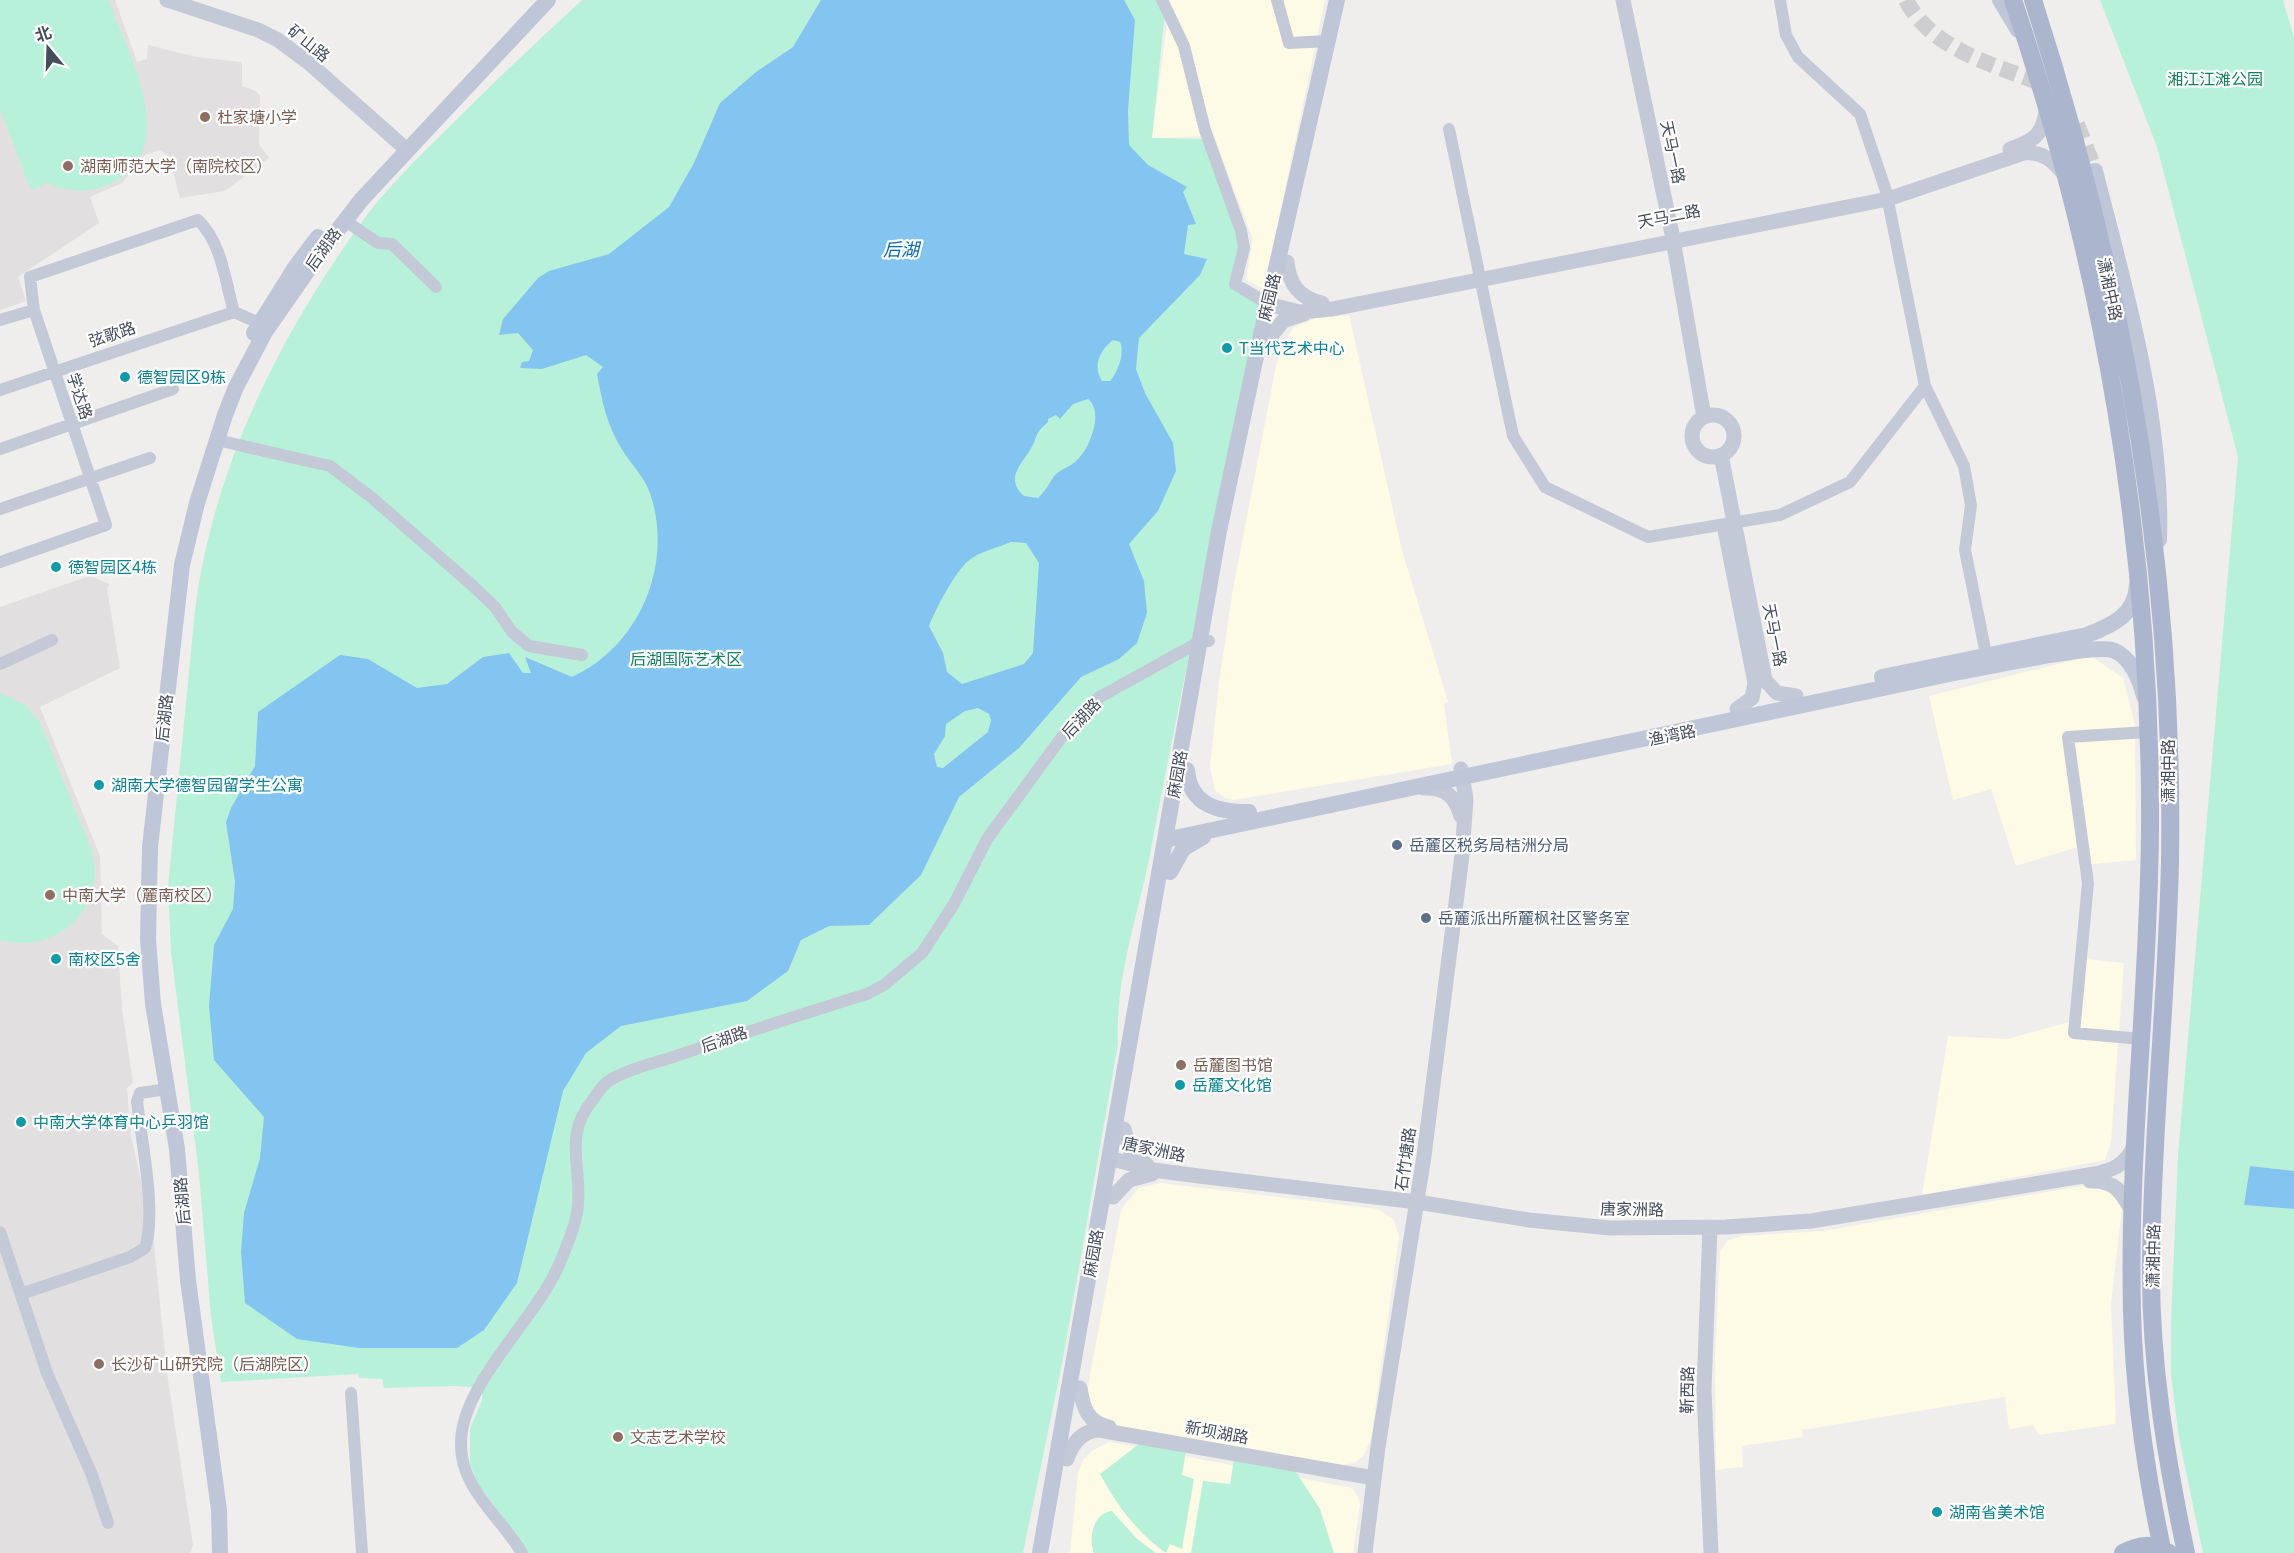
<svg xmlns="http://www.w3.org/2000/svg" width="2294" height="1553" viewBox="0 0 2294 1553" font-family="Helvetica,'Noto Sans SC',sans-serif">
  <style>
    .commercial { fill: #fdfae5 }
    .education { fill: #e1dfdf }
    .green { fill: #b8f1da }
    .water { fill: #83c4f0; fill-rule: evenodd }
    .lines { fill: none; stroke-linecap: round; stroke-linejoin: round }
    .secondary-tunnel { stroke: #ceced0; stroke-width: 16; stroke-dasharray: 16 8; stroke-linecap: butt }
    .minor { stroke: #c3c9d6; stroke-width: 12 }
    .tertiary { stroke: #c3c9d6; stroke-width: 15 }
    .secondary { stroke: #bfc6d8; stroke-width: 16 }
    .primary { stroke: #abb6ce; stroke-width: 18 }
    .education-dot { fill: #8d6e63; stroke: #fff; stroke-width: 2 }
    .culture-dot { fill: #0f9aa8; stroke: #fff; stroke-width: 2 }
    .service-dot { fill: #5c6f8a; stroke: #fff; stroke-width: 2 }
    .labels { text-anchor: middle; stroke-width: 4.5; stroke-linejoin: round; paint-order: stroke }
    .street-label { font-size: 16px; fill: #454c5c; stroke: #fff }
    .park-label { font-size: 16px; fill: #12815f; stroke: #fff }
    .education-label { font-size: 16px; fill: #785e54; stroke: #fff; text-anchor: start }
    .culture-label { font-size: 16px; fill: #0d838f; stroke: #fff; text-anchor: start }
    .service-label { font-size: 16px; fill: #4e5e75; stroke: #fff; text-anchor: start }
    .water-label { font-size: 18px; font-style: italic; fill: #0569af; stroke: #fff }
  </style>
  <rect width="100%" height="100%" fill="#f0eeed"/>
  <path class="commercial" d="M1170 0H1325L1264 289 1246 280 1253 240 1214 136 1152 138Z
    M1349 315 1402 550 1448 702 1444 704 1452 764 1234 800 1225 798 1215 790 1210 767 1219 682 1233 589 1276 366 1282 346 1293 328 1316 318Z
    M2091 656 2123 678 2135 725 2136 860 2081 865V846L2016 866 1991 789 1953 800 1929 696Z
    M2079 958 2124 963 2111 1142 2105 1160 1922 1195 1948 1036 2007 1039 2073 1021Z
    M1160 1183 1378 1209 1394 1220 1399 1237 1371 1439 1363 1456 1356 1462 1341 1466 1112 1425 1102 1421 1091 1406 1088 1390 1089 1380 1121 1210 1138 1188Z
    M2086 1185 2107 1188 2122 1207 2111 1304 2116 1424 2039 1435 2033 1425 2009 1429 2005 1397 1802 1430 1803 1437 1742 1446 1743 1467 1716 1470 1715 1360 1720 1252 1727 1241 1741 1236 1823 1231Z
    M1110 1442 1352 1488 1359 1499 1360 1505 1353 1553H1070L1078 1473 1083 1460 1093 1450Z"/>
  <path class="education" d="M0 0H115L137 62 147 59 148 45 196 57 242 62V86L256 91 260 96 259 144 269 158 225 191 180 198 169 156 159 150 145 155 122 183 90 197 99 223 18 277 26 301 0 310Z
    M89 576 110 584 107 589 120 668 40 707 100 856 102 934 118 946 122 1009 133 1083 127 1088 131 1136 153 1234 167 1373 193 1545 190 1553H0V607Z"/>
  <path class="green" d="M0 0H108C127 52 182 145 114 182 91 195 66 192 43 181L45 185 31 190 0 109Z
    M582 0H1158L1165 11 1152 138 1204 139 1241 248 1229 284 1262 307C1224 486 1186 664 1152 844 1140 912 1115 973 1118 1044L1063 1359 1023 1553H529L478 1484 470 1464V1429L482 1400V1388L457 1386 384 1388 382 1379 359 1378 358 1374 221 1382 211 1317 199 1174 171 952 168 887 195 610C213 468 280 334 364 219 388 186 419 157 447 129 491 85 536 42 582 0Z
    M2100 0H2283L2294 38V1171L2250 1166 2244 1205 2294 1209V1553H2203L2179 1438 2171 1375V1321L2178 1155 2238 457 2157 147Z
    M0 693 25 705 40 723 91 849C109 907 57 956 0 940Z
    M1143 1441 1186 1450 1182 1475 1194 1479 1182 1549 1170 1544 1166 1553C1136 1532 1117 1505 1100 1474Z
    M1234 1459 1294 1469 1320 1509 1334 1553H1191L1203 1481 1230 1484Z
    M1112 1511 1137 1539 1156 1553H1094C1088 1538 1093 1513 1112 1511Z"/>
  <path class="water" d="M821 0H1124L1135 20 1128 110 1129 145 1148 165 1187 187 1183 192 1196 224 1188 225 1184 254 1207 259 1200 275 1139 338 1136 369 1145 393 1173 443 1176 471 1158 511 1129 544 1144 581 1147 613 1137 643 1119 659 1081 677 1019 748 959 797 921 875 869 925 829 926 801 940 788 971 747 1001 621 1026 586 1053 563 1091 517 1283 484 1330 457 1348H359L297 1339 245 1303 241 1252 244 1213 260 1158 264 1117 214 1060 209 1006 214 945 233 909 235 882 226 822 231 808 255 766 258 712 340 655 368 659 417 688 447 684 483 657 509 653 523 673H531L525 657 572 677C640 646 674 564 650 493 645 478 631 464 623 451 607 426 602 402 597 374L603 367 586 355 542 369 520 368 522 362 529 361 533 350 518 333 499 335 503 319 538 278 549 271 609 254 669 207 694 163 720 103 756 72 793 47ZM1113 340 1120 342C1125 353 1118 372 1110 381H1102C1092 366 1100 350 1113 340ZM1088 399C1105 412 1089 451 1075 462 1069 467 1060 470 1055 475 1049 483 1046 491 1038 498L1024 496C1005 479 1020 466 1030 450 1039 436 1032 436 1048 422V419L1056 415 1060 419 1073 404ZM1011 542 1026 543 1039 563 1033 653 1024 664 962 684 947 672 943 653 929 626C935 610 958 566 972 558 983 551 999 547 1011 542ZM978 708 989 714 991 720 988 732 943 768 937 767 934 754 945 736 946 724 965 711Z
    M2250 1166 2294 1171V1209L2244 1205Z"/>
  <g class="lines">
    <path class="secondary-tunnel" d="M1906 0C1931 49 1992 64 2040 83L2045 90
      M2077 124 2095 171"/>
    <path class="minor" d="M1162 0 1184 46 1205 130 1241 231 1244 248 1235 284 1268 304
      M1277 0 1289 43 1328 41
      M1449 129 1513 436 1545 487 1648 537 1780 515 1850 482 1925 386 1886 191 1860 114 1798 57 1786 35 1780 0
      M344 220 378 243 392 244 436 287
      M0 320 34 310
      M1925 386 1964 466 1971 505 1965 550 1986 654
      M0 390 234 312
      M217 440 330 466 371 497 473 586 495 607 512 632 529 646 582 655
      M0 449 173 389
      M0 509 150 458
      M0 562 106 525 34 310 30 277 198 220C222 243 225 281 234 312L259 323
      M0 664 52 640
      M2142 1039 2074 1033 2088 883 2068 737 2147 732
      M0 1232 47 1373 92 1475 108 1523
      M21 1294 130 1257 145 1248C157 1213 141 1139 137 1101L140 1093 168 1089
      M351 1393 362 1553
      M522 1553C500 1516 459 1488 461 1441 463 1381 539 1317 561 1260 568 1243 577 1222 578 1204 581 1164 564 1135 592 1101 596 1095 601 1088 606 1083 621 1071 655 1063 673 1057 738 1035 802 1014 867 994L884 985 922 953 954 904 987 839 1067 730 1098 698 1199 642 1209 641"/>
    <path class="tertiary" d="M167 0 258 30 278 40 309 63 407 150
      M1623 0 1672 234 1704 417
      M2010 149C2036 140 2043 135 2047 106
      M1287 262C1289 285 1300 298 1322 303
      M1268 304 1299 312 1332 309 1888 199 2024 153C2043 151 2053 161 2065 175
      M1271 336 1283 321 1304 314
      M1692 436a21 21 0 1 1 42 0a21 21 0 1 1-42 0Z
      M1721 455 1765 680 1777 693 1796 696
      M1725 530 1755 683 1752 698 1737 709
      M1423 788C1445 787 1455 796 1461 816
      M1124 1129 1130 1150 1148 1166
      M1109 1158 1153 1170 1199 1176 1417 1202 1529 1220 1610 1228 1726 1227 1811 1221 2089 1175C2111 1171 2127 1166 2135 1143
      M2090 1181C2115 1180 2122 1192 2133 1213
      M1113 1197 1129 1180 1152 1174
      M1710 1227 1704 1390 1711 1553
      M1080 1388C1083 1408 1088 1423 1109 1427
      M1067 1459C1072 1444 1081 1431 1099 1430L1374 1478
      M1365 1553 1378 1447 1424 1156 1462 855 1466 799 1461 769"/>
    <path class="secondary" d="M2000 0 2018 30
      M2095 171C2125 288 2163 418 2159 540
      M254 333 296 266 318 237
      M1882 677 2087 635C2113 625 2135 615 2137 585
      M1187 770C1190 806 1219 812 1249 812
      M1165 840 1954 673C1981 669 2096 642 2115 651 2131 658 2140 680 2144 696
      M1170 872 1183 849 1203 837
      M220 1553 219 1510 188 1280 177 1149 153 1004 148 939 150 847 182 565 197 503 225 415 236 387 265 332 320 253 362 199 548 0
      M1040 1553 1219 531 1253 370 1337 0"/>
    <path class="primary" d="M2013 0C2103 265 2152 549 2150 830 2149 990 2128 1150 2132 1311 2134 1391 2146 1474 2163 1553
      M2033 0C2123 278 2175 569 2170 862 2167 996 2152 1130 2151 1264 2150 1361 2166 1458 2186 1553
      M2123 1553C2140 1544 2152 1543 2169 1553"/>
  </g>
  <g class="education-dot">
    <circle cx="205" cy="117" r="6"/>
    <circle cx="68" cy="166" r="6"/>
    <circle cx="50" cy="895" r="6"/>
    <circle cx="1181" cy="1065" r="6"/>
    <circle cx="99" cy="1364" r="6"/>
    <circle cx="618" cy="1437" r="6"/>
  </g>
  <g class="culture-dot">
    <circle cx="1227" cy="348" r="6"/>
    <circle cx="125" cy="377" r="6"/>
    <circle cx="56" cy="567" r="6"/>
    <circle cx="99" cy="785" r="6"/>
    <circle cx="56" cy="959" r="6"/>
    <circle cx="1180" cy="1085" r="6"/>
    <circle cx="21" cy="1122" r="6"/>
    <circle cx="1937" cy="1512" r="6"/>
  </g>
  <g class="service-dot">
    <circle cx="1397" cy="845" r="6"/>
    <circle cx="1426" cy="918" r="6"/>
  </g>
  <g class="labels">
    <g class="street-label">
      <text transform="translate(309 43) rotate(39)" y="6">矿山路</text>
      <text transform="translate(1673 152) rotate(78)" y="6">天马一路</text>
      <text transform="translate(1669 216) rotate(-11)" y="6">天马二路</text>
      <text transform="translate(323 249) rotate(-54)" y="6">后湖路</text>
      <text transform="translate(2110 289) rotate(78)" y="6">潇湘中路</text>
      <text transform="translate(1269 297) rotate(-77)" y="6">麻园路</text>
      <text transform="translate(112 334) rotate(-18)" y="6">弦歌路</text>
      <text transform="translate(80 396) rotate(72)" y="6">学达路</text>
      <text transform="translate(1775 635) rotate(79)" y="6">天马一路</text>
      <text transform="translate(164 718) rotate(-84)" y="6">后湖路</text>
      <text transform="translate(1081 718) rotate(-46)" y="6">后湖路</text>
      <text transform="translate(1672 735) rotate(-12)" y="6">渔湾路</text>
      <text transform="translate(2168 771) rotate(-90)" y="6">潇湘中路</text>
      <text transform="translate(1177 774) rotate(-80)" y="6">麻园路</text>
      <text transform="translate(724 1039) rotate(-19)" y="6">后湖路</text>
      <text transform="translate(1154 1149) rotate(12)" y="6">唐家洲路</text>
      <text transform="translate(1405 1159) rotate(-82)" y="6">石竹塘路</text>
      <text transform="translate(182 1201) rotate(-95)" y="6">后湖路</text>
      <text transform="translate(1632 1209) rotate(1)" y="6">唐家洲路</text>
      <text transform="translate(1093 1253) rotate(-80)" y="6">麻园路</text>
      <text transform="translate(2153 1256) rotate(-89)" y="6">潇湘中路</text>
      <text transform="translate(1687 1390) rotate(-89)" y="6">靳西路</text>
      <text transform="translate(1217 1432) rotate(10)" y="6">新坝湖路</text>
    </g>
    <g class="park-label">
      <text x="2215" y="85">湘江江滩公园</text>
      <text x="686" y="665">后湖国际艺术区</text>
    </g>
    <g class="education-label">
      <text x="217" y="123">杜家塘小学</text>
      <text x="80" y="172">湖南师范大学（南院校区）</text>
      <text x="62" y="901">中南大学（麓南校区）</text>
      <text x="1193" y="1071">岳麓图书馆</text>
      <text x="111" y="1370">长沙矿山研究院（后湖院区）</text>
      <text x="630" y="1443">文志艺术学校</text>
    </g>
    <g class="culture-label">
      <text x="1239" y="354">T当代艺术中心</text>
      <text x="137" y="383">德智园区9栋</text>
      <text x="68" y="573">徳智园区4栋</text>
      <text x="111" y="791">湖南大学德智园留学生公寓</text>
      <text x="68" y="965">南校区5舍</text>
      <text x="1192" y="1091">岳麓文化馆</text>
      <text x="33" y="1128">中南大学体育中心乒羽馆</text>
      <text x="1949" y="1518">湖南省美术馆</text>
    </g>
    <g class="service-label">
      <text x="1409" y="851">岳麓区税务局桔洲分局</text>
      <text x="1438" y="924">岳麓派出所麓枫社区警务室</text>
    </g>
    <g class="water-label">
      <text x="901" y="256">后湖</text>
    </g>
  </g>
  <g transform="translate(48 48) rotate(341)" stroke="#ffffff" stroke-width="4.5" paint-order="stroke">
  <path d="M0-4.5L10 22L0 15L-10 22Z" fill="#454c5c"/>
  <text y="-9" font-size="16" font-weight="bold" text-anchor="middle" fill="#454c5c">北</text>
  </g>
</svg>
